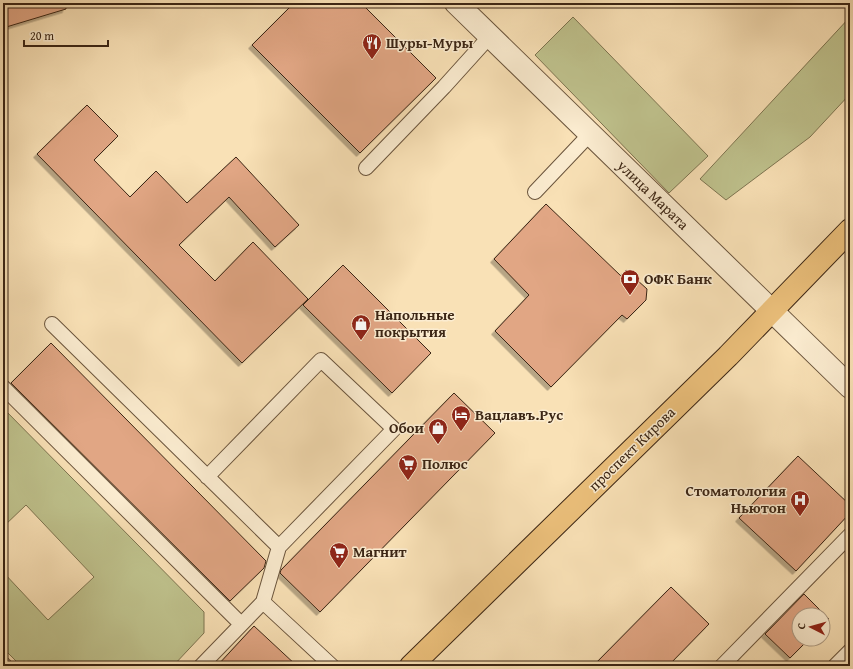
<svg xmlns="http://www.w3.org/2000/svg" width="853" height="669" viewBox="0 0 853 669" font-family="'Gentium Book Plus',serif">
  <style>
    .green { fill: #bfc28d; stroke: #7d7450 }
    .building { fill: #e1a684; stroke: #3b2514; filter: url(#shadow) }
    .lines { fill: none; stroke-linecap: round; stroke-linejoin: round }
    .lane-casing { stroke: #6a543c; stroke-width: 16 }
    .street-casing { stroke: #6a543c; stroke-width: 24 }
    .primary-casing { stroke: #3b2514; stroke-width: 24 }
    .lane { stroke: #fbecd0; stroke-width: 14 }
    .street { stroke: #fbecd0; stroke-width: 22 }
    .primary { stroke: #ecc07b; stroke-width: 22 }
    .labels { text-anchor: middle; stroke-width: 3; stroke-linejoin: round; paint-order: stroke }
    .poi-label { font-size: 15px; font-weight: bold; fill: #3b2514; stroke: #fbecd0; text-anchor: start }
    .street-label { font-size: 15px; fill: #3b2514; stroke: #fbecd0 }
  </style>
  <defs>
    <filter id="shadow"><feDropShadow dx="-3.5" dy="3.5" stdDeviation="0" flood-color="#0004"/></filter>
  </defs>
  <rect width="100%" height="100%" fill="#f9e1b6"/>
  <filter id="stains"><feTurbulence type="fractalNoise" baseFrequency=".005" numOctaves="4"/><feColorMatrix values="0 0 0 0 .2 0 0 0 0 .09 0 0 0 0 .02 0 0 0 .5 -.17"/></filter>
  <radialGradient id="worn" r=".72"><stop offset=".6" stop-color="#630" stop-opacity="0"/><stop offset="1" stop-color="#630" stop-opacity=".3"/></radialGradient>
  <path class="green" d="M573 17 708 156 669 193 535 55Z
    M850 17V94L810 137 726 200 700 179Z
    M3 408 204 612V633L173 666H21L3 648V572L48 620 94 577 26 505 3 527Z"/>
  <path class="building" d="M3 3H66V9L3 28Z
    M294 3H361L436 78 360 153 252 45Z
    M87 105 118 136 94 160 130 197 156 171 187 203 236 157 299 225 275 247 229 197 179 245 215 281 253 242 308 299 242 363 37 154Z
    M546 204 621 276 626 270 647 289 646 300 627 319 622 315 551 387 495 331 529 295 494 259Z
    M343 265 431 353 392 393 303 305Z
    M51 343 266 561 264 568 230 601 11 383Z
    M454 393 495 433 320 612 280 573 281 570Z
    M798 456 850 505V513L796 571 739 518Z
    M671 587 709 624 668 666H593Z
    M804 594 829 619 823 625V615H799V639H809L790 658 765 634Z
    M254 626 297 666H217Z"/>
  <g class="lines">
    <defs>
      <path id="lane" d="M366 168 444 87 490 36
        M535 192 590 134
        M52 324 279 547
        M3 387 241 624
        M263 602 332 666
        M3 664 5 666
        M201 666 263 602 279 547 394 429 321 360 207 477
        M722 666 850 535
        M835 666 850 651"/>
      <path id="street" d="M456 3 850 387"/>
      <path id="primary" d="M411 666 728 356 850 230"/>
    </defs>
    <use href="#lane" class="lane-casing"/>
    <use href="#street" class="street-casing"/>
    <use href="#primary" class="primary-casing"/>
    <use href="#lane" class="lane"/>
    <use href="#street" class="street"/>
    <use href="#primary" class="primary"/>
  </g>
  <defs>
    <symbol id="restaurant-pin" viewBox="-11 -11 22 30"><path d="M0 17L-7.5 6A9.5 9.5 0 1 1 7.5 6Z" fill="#8f2418" stroke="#fbecd0"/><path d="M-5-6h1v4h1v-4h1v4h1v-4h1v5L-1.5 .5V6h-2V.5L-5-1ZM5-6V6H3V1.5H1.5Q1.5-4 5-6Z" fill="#fff"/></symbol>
    <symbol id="bank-pin" viewBox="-11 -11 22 30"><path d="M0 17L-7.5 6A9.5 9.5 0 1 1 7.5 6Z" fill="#8f2418" stroke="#fbecd0"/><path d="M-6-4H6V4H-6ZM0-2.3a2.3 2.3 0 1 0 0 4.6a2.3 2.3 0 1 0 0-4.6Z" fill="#fff"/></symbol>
    <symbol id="shop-pin" viewBox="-11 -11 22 30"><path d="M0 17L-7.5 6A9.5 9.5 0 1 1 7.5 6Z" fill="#8f2418" stroke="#fbecd0"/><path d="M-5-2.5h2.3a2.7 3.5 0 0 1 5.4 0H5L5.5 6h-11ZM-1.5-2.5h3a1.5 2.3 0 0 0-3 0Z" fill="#fff"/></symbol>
    <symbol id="hotel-pin" viewBox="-11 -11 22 30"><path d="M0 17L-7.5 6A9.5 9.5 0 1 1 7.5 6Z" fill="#8f2418" stroke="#fbecd0"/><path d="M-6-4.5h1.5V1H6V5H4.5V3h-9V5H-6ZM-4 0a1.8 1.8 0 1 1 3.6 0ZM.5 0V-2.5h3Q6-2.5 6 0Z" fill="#fff"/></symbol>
    <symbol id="supermarket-pin" viewBox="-11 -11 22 30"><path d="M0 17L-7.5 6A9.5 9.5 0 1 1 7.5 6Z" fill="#8f2418" stroke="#fbecd0"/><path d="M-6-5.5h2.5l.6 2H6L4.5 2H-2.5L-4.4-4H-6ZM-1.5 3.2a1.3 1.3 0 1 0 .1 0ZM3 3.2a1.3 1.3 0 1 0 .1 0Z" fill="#fff"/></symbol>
    <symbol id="hospital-pin" viewBox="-11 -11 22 30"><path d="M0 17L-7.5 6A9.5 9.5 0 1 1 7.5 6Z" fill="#8f2418" stroke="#fbecd0"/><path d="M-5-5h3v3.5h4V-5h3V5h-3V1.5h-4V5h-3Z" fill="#fff"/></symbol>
  </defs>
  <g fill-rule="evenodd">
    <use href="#restaurant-pin" x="361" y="32" width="22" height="30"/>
    <use href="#bank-pin" x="619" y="268" width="22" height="30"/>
    <use href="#shop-pin" x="350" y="313" width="22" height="30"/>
    <use href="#hotel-pin" x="450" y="404" width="22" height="30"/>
    <use href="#shop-pin" x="427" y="417" width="22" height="30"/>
    <use href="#supermarket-pin" x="397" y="453" width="22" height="30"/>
    <use href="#hospital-pin" x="789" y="489" width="22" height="30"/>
    <use href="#supermarket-pin" x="328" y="541" width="22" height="30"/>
  </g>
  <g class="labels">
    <g class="poi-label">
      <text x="386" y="48">Шуры-Муры</text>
      <text x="644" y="284">ОФК Банк</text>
      <text x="375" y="320">Напольные<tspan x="375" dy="17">покрытия</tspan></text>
      <text x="475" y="420">Вацлавъ.Рус</text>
      <text x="424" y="433" text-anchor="end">Обои</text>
      <text x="422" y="469">Полюс</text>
      <text x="786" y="496" text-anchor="end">Стоматология<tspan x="786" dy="17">Ньютон</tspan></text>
      <text x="353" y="557">Магнит</text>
    </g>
    <g class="street-label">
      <text transform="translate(653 195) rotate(44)" y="5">улица Марата</text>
      <text transform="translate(632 449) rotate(-44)" y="5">проспект Кирова</text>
    </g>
  </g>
  <rect width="853" height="669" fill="none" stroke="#f9e1b6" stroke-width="16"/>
  <rect x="4" y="4" width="845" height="661" fill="none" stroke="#3b2514" stroke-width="2"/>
  <rect x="8" y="8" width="837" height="653" fill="none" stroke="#3b2514"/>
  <g transform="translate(811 627) rotate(276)"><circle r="19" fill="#fbecd0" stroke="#ae9c85"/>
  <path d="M0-3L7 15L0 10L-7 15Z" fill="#8f2418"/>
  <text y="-6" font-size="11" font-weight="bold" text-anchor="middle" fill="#3b2514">С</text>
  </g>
  <path d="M24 40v6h84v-6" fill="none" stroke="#3b2514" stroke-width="2"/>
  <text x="30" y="40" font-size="12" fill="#3b2514" stroke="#fbecd0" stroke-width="3" paint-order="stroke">20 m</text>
  <rect width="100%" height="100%" filter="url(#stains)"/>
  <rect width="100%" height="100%" fill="url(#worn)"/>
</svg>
